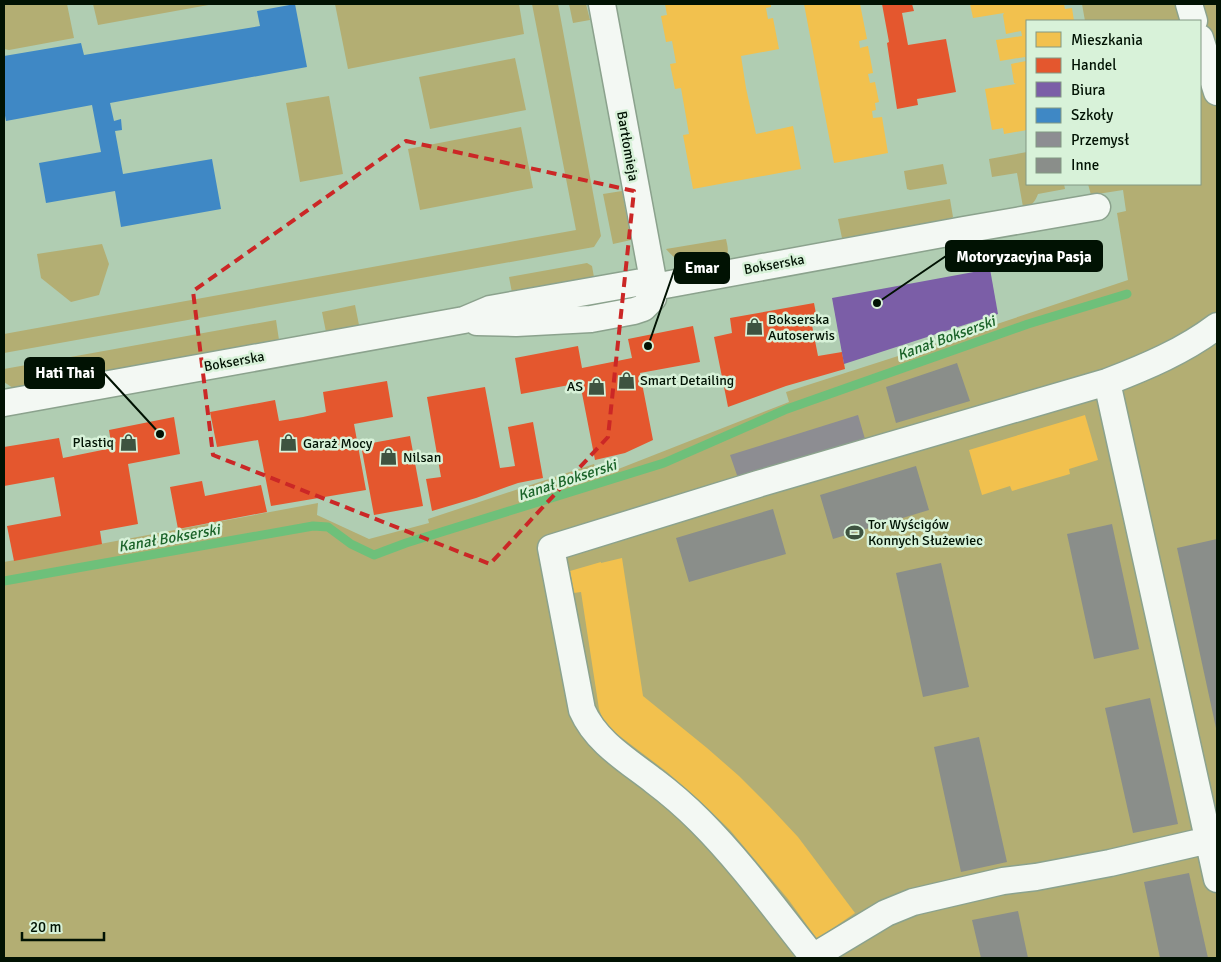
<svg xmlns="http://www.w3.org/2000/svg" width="1221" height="962" viewBox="0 0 1221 962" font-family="Signika,sans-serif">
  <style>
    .green { fill: #b3ae73 }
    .homes { fill: #f2c14e }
    .shops { fill: #e4572e }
    .offices { fill: #7b5ea7 }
    .schools { fill: #3f88c5 }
    .industry { fill: #8d8d92 }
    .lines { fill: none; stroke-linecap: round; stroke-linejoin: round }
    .stream { stroke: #6ec07a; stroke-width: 9 }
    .building { fill: #8a8e8a }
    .minor-casing { stroke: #8ba28d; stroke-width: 29 }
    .minor { stroke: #f3f8f3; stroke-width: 26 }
    .marked { fill: none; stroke: #cb2726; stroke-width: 4; stroke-dasharray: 10 6; stroke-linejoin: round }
    .labels { text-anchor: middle; stroke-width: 5; stroke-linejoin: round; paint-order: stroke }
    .street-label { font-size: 14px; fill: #011203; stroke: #d8f2d9 }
    .poi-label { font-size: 14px; fill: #011203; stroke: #d8f2d9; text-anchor: start }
    .water-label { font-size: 15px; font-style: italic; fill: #1b6329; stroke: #d8f2d9 }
    .leader { fill: none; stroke: #011203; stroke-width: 2 }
    .callout-dot { fill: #011203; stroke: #d8f2d9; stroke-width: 2 }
    .callout { fill: #011203; stroke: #011203; stroke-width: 2 }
    .callout-label { font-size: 15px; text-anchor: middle; font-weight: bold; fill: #fff }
  </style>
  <rect width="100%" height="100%" fill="#b0cdb2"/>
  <path class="green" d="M4 4H67L74 38 9 50 4 49Z
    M93 4H214L98 25Z
    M335 4H519L524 34 348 69Z
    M532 4H558L601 236 594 247 4 353V334L576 230Z
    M569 4H586L590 20 573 23Z
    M1082 4H1217V958H4V562L318 503 317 515 369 539 429 523 428 519 594 464 598 477 789 402 786 392 976 331 1128 280 1117 213 1126 211 1123 190 1091 195 1088 184H1200V21H1085Z
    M515 58 526 110 430 129 419 77Z
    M329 96 343 174 300 182 286 103Z
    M521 127 533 188 420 210 408 149Z
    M1027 152V184H1064L1065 189 1038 194C1035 202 1032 206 1023 207L1017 173 992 177 989 159Z
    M943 164 947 184 910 190 907 189 904 171Z
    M622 191 631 240 613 244 603 194Z
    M950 199 953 217 948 220 842 238 838 219Z
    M726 239C727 244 729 250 727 255 723 262 717 262 710 263 691 265 679 265 666 249Z
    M102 244 109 264 99 295 71 302 41 278 37 254Z
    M587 263 592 266 595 283 513 298 509 277Z
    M355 305 359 325 326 332 322 312Z
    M276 320 279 340 13 388 4 382V369Z"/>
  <path class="homes" d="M665 4H771V7L766 8 768 19 773 18 779 49 741 56 746 88 756 134 793 126 801 169 693 189 683 135 689 134 681 88 675 89 670 64 676 63 672 41 666 42 661 16 667 15Z
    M804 4H860L867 39 859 41 860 48 868 46 873 73 868 74 870 83 875 82 879 102 875 103 876 110 872 111 873 118 882 117 888 153 834 163Z
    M970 4H1064L1065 9 1072 8 1074 21H1027V130L1004 134 1003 128 992 130 985 89 1016 84 1014 83 1011 64 1026 61 1025 57 1000 61 996 40 1022 36 1021 31 1006 34 1003 15 1004 13 973 18Z
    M1085 415 1098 460 1069 469 1070 474 1012 491 1010 486 982 495 969 450Z
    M622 558 643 696 707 748 739 776 769 806 798 837 855 913 817 939 788 899 730 830 699 800 667 772 609 728 603 720 599 709 581 592 574 593 570 571 601 562V563Z"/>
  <path class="shops" d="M882 4H912L914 11 902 13 908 45 946 39 956 92 917 99 918 105 897 109 887 43 889 42Z
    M814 303 817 319 811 320 818 356 842 352 845 369 786 386 728 407 714 337 732 333 730 318Z
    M693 326 700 362 640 373 653 440 625 453 595 460 580 383 521 394 515 358 578 346 582 368 632 358 628 339Z
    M387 381 393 417 354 424 366 490 271 506 258 440 217 447 210 412 275 400 279 421 303 417 326 412 323 392Z
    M485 387 500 468 515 466 508 427 533 422 543 478 518 483 476 498 432 511 426 479 441 477 427 397Z
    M174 417 180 454 128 464 138 524 100 531 102 544 14 561 7 526 61 516 54 477 4 486V447L59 438 63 458 112 448 109 430Z
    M410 436 423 506 374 515 361 445Z
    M202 481 205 496 261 485 267 512 178 529 170 487Z"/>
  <path class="offices" d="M990 269 998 314 844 364 832 298Z"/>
  <path class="schools" d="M295 4 307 67 110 103 114 121 121 119 122 130 115 131 123 174 212 159 221 209 121 227 115 191 46 203 39 163 101 152 92 105 6 121 4 110V56L81 43 84 55 260 26 257 11Z"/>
  <path class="industry" d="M858 415 865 439 738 478 730 455Z"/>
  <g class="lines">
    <path class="stream" d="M4 581 313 526 328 527 351 544 374 555 406 543 664 463 787 409 1028 324 1127 294"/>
  </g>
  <path class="building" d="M957 363 970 401 896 423 886 387Z
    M916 466 929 510 833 539 820 495Z
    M773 509 786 554 689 582 676 538Z
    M1112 524 1139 649 1094 659 1067 534Z
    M1217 539V728H1216L1177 548Z
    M941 563 969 687 923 697 896 573Z
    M1150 698 1178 824 1133 833 1105 708Z
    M979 737 1007 862 961 872 934 747Z
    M1189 873 1208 958H1160L1144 882Z
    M1018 911 1028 958H981L972 920Z"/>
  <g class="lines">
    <defs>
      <path id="minor" d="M1189 4 1194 21
        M1200 38 1217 92
        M654 287 964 230 1097 207
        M477 322 516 323 591 319 634 311 643 308 653 298V280L602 4
        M1107 382 1217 879
        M4 403 464 320 490 309 653 280
        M813 957 886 913 913 902 1003 881 1036 877 1110 863 1209 840
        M814 958C777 912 742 863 700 821 686 807 670 793 654 781 627 760 596 742 582 710L551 548 758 484 1107 382C1146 367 1184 351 1217 326"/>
    </defs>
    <use href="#minor" class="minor-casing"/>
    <use href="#minor" class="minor"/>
  </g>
  <path class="marked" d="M406 141 634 191 608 437 490 564 213 455 193 291Z"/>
  <defs>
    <symbol id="shop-bare" viewBox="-9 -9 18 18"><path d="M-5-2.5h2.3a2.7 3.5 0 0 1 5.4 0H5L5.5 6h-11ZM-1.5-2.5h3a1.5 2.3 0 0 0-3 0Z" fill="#3e5340" stroke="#d8f2d9" stroke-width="2.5" paint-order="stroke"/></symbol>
    <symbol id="stadium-bare" viewBox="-9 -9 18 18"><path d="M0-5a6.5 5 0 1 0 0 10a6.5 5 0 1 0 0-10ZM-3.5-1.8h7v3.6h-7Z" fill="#3e5340" stroke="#d8f2d9" stroke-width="2.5" paint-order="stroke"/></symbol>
  </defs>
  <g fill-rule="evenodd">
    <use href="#shop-bare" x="742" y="314" width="25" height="25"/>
    <use href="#shop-bare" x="614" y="368" width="25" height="25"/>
    <use href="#shop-bare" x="584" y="374" width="25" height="25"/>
    <use href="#shop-bare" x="116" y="430" width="25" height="25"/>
    <use href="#shop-bare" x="276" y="430" width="25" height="25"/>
    <use href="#shop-bare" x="376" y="444" width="25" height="25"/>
    <use href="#stadium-bare" x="842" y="520" width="25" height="25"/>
  </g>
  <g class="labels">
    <g class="street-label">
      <text transform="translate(628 146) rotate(80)" y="5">Bartłomieja</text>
      <text transform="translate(774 264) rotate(-10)" y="5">Bokserska</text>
      <text transform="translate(234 361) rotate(-10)" y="5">Bokserska</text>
    </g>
    <g class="poi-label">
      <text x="768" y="324">Bokserska<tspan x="768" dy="16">Autoserwis</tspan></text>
      <text x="640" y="385">Smart Detailing</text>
      <text x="583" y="391" text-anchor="end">AS</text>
      <text x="114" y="447" text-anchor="end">Plastiq</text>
      <text x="303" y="448">Garaż Mocy</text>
      <text x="403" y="462">Nilsan</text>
      <text x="868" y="529">Tor Wyścigów<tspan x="868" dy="16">Konnych Służewiec</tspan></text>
    </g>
    <g class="water-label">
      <text transform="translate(946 338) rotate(-20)" y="5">Kanał Bokserski</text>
      <text transform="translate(567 480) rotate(-18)" y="5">Kanał Bokserski</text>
      <text transform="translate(169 538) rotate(-10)" y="5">Kanał Bokserski</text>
    </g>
  </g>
  <path class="leader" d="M877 303L946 256M648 346L675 268M160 434L104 373"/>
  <g class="callout-dot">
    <circle cx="877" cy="303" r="5"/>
    <circle cx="648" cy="346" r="5"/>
    <circle cx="160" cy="434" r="5"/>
  </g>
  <g class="callout">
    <rect x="946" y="241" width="156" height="30" rx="5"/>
    <rect x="675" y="253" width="54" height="30" rx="5"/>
    <rect x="25" y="358" width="79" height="30" rx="5"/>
  </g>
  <g class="callout-label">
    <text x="1024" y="262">Motoryzacyjna Pasja</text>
    <text x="702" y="273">Emar</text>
    <text x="65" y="378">Hati Thai</text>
  </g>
  <rect width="1221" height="962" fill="none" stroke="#011203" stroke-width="10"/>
  <rect x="1026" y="20" width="175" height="165" fill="#d8f2d9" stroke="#829883"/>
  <rect x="1036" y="32" width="25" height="15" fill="#f2c14e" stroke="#829883"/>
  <text x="1071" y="45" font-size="15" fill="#011203">Mieszkania</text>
  <rect x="1036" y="58" width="25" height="15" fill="#e4572e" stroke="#829883"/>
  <text x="1071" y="70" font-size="15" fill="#011203">Handel</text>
  <rect x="1036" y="82" width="25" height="15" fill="#7b5ea7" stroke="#829883"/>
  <text x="1071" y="95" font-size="15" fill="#011203">Biura</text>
  <rect x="1036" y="108" width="25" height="15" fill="#3f88c5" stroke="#829883"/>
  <text x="1071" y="120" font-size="15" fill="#011203">Szkoły</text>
  <rect x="1036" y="132" width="25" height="15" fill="#8d8d92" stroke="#829883"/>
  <text x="1071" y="145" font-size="15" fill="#011203">Przemysł</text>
  <rect x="1036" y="158" width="25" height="15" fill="#8a8e8a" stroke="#829883"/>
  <text x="1071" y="170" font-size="15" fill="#011203">Inne</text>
  <path d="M22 932v8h82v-8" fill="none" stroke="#011203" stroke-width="2.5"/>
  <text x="30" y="932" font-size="15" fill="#011203" stroke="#d8f2d9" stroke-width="4" paint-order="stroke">20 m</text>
</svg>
